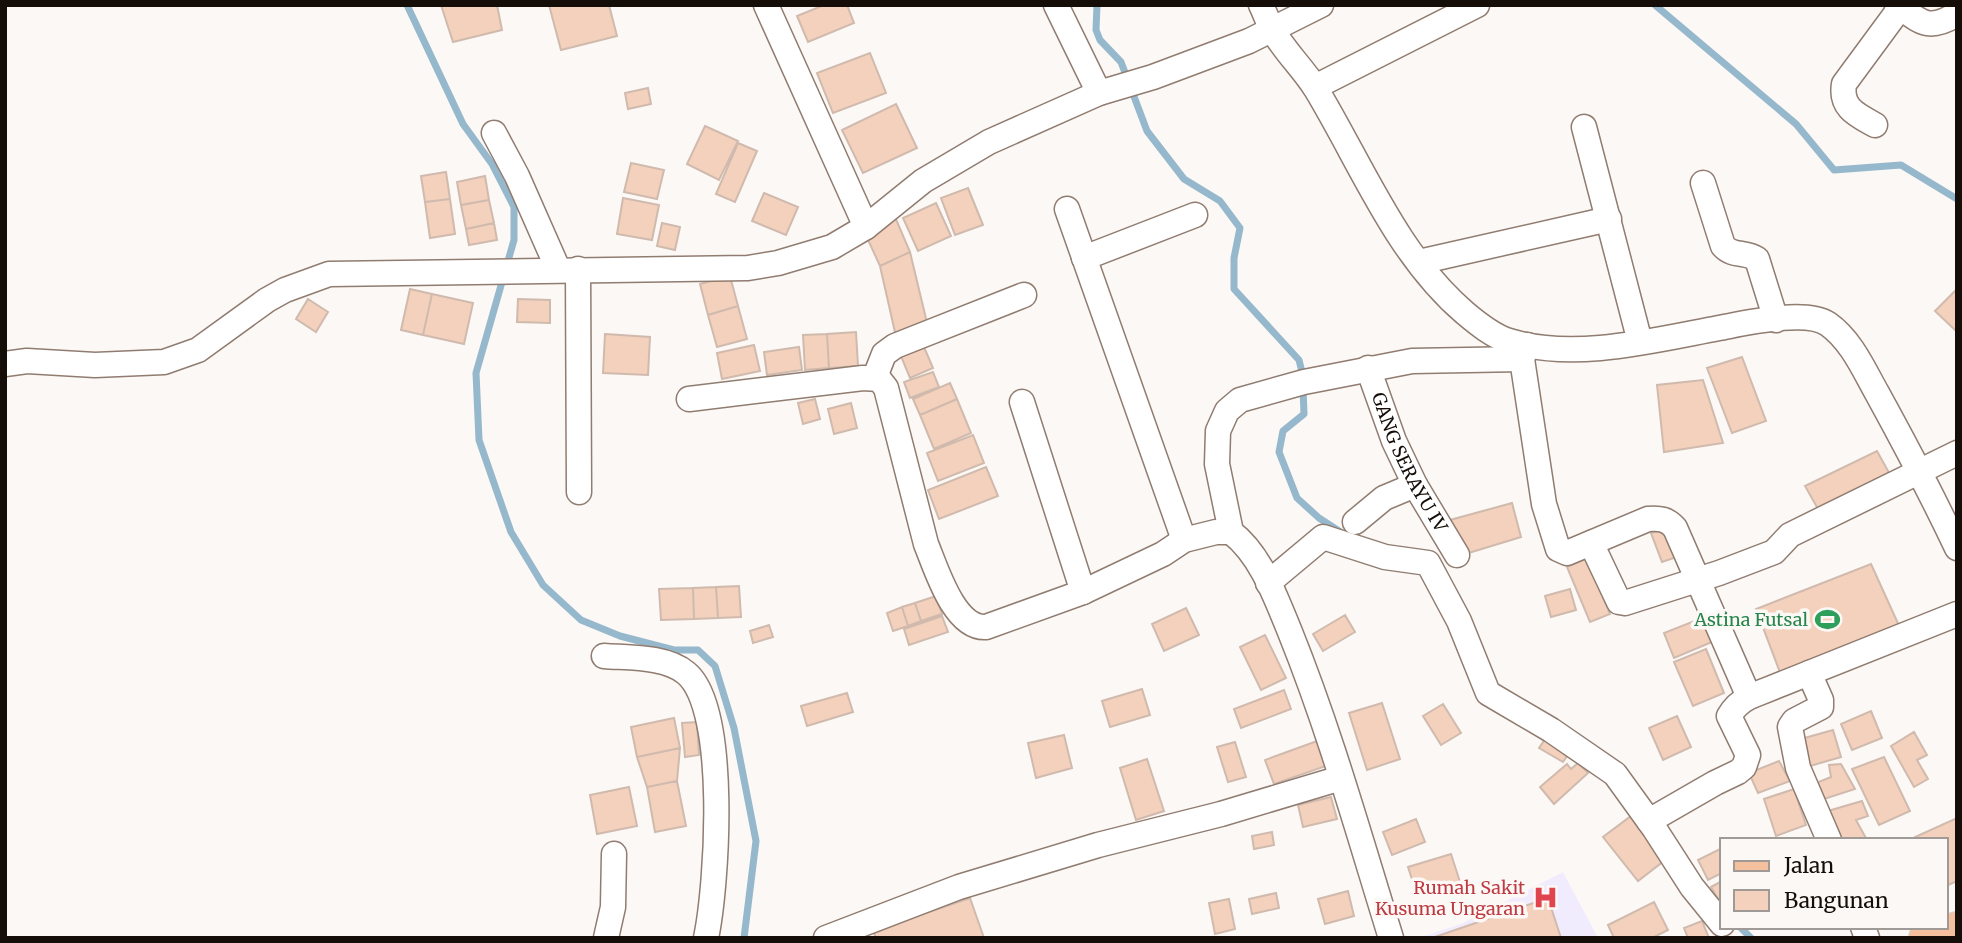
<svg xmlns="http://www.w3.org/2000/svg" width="1962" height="943" viewBox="0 0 1962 943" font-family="Merriweather,serif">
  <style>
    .medical { fill: #f1ecfd }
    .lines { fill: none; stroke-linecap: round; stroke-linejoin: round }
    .stream { stroke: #96b8cc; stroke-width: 7 }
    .building { fill: #f3d1bd; stroke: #d0baad; stroke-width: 2 }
    .minor-casing { stroke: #907c70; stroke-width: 27 }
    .major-casing { stroke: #d5d3d3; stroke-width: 34 }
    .minor { stroke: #fff; stroke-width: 24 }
    .major { stroke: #f4c09d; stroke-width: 32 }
    .labels { text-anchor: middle; stroke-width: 7; stroke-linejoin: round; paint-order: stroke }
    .street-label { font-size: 18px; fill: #140d08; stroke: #fcf8f5 }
    .leisure-label { font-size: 18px; fill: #27864d; stroke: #fcf8f5; text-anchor: end }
    .health-label { font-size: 18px; fill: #be3a42; stroke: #fcf8f5; text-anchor: end }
  </style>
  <rect width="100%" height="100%" fill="#fcf8f5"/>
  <path class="medical" d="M1563 872 1598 938H1418L1461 924Z"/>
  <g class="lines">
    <path class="stream" d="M407 5 463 124 492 164 514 207V240L476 373 479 440 511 532 543 585 581 620 620 636 674 650H698L715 666 734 728 756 841 744 938
      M1097 5 1096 30 1100 40 1121 62 1147 131 1184 179 1220 201 1240 228 1234 258V289L1299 360 1303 376
      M1655 5 1796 124 1834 170 1901 165 1957 199
      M1303 388 1304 414 1283 431 1279 452 1297 498 1319 518 1342 533
      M1740 927 1751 938"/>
  </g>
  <path class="building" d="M441 5H497L502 30 453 42Z
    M549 5H609L617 36 561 50Z
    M824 5H847L854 23 808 42 797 16Z
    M870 53 886 93 833 113 817 73Z
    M648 88 651 104 628 109 625 93Z
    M896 104 917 148 863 173 842 130Z
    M705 126 738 141 719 180 687 164Z
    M738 143 757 151 735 202 716 194Z
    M631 163 664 170 657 199 624 192Z
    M446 172 450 199 425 202 421 176Z
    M485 176 489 200 461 205 457 182Z
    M968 188 983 225 955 235 941 198Z
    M764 193 798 207 786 235 752 221Z
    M623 198 659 205 652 240 617 234Z
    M450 199 455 234 430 238 425 202Z
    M489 200 494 223 466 229 461 205Z
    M936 203 951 236 918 251 903 218Z
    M895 217 910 252 880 266 864 231Z
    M494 223 497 240 469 245 466 229Z
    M662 223 680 227 675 250 657 246Z
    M910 252 928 327 897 341 880 266Z
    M730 276 738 306 708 315 700 284Z
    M410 289 432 294 423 335 401 330Z
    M1957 289V332L1935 311Z
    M432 294 473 303 464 344 423 335Z
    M308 299 328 312 316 332 296 319Z
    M518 299 550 300V323L517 322Z
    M738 306 747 339 717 347 708 315Z
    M856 332 858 366 829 368 827 334Z
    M605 334 650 337 648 375 603 373Z
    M827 334 829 368 805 370 803 335Z
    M921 340 933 368 910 378 898 349Z
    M754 345 760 371 722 379 717 353Z
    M799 347 802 370 767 375 764 352Z
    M1742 357 1766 421 1732 433 1707 368Z
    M933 372 939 387 910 398 904 382Z
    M1703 380 1723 443 1664 452 1657 385Z
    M950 383 957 399 920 415 913 399Z
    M815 399 820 419 803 424 798 403Z
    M957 399 971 433 934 449 920 415Z
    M851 403 857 428 834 434 828 409Z
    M973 435 984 463 938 481 927 453Z
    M1877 451 1893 480 1822 516 1805 486Z
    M986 467 998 496 939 519 928 490Z
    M1512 503 1521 537 1462 555 1450 520Z
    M1669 527 1680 556 1662 562 1651 533Z
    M1587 558 1610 614 1590 622 1567 567Z
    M1871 564 1901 630 1781 675 1756 609Z
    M739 586 741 617 718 618 716 587Z
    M716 587 718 618 694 619 693 588Z
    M693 588 694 619 661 620 659 589Z
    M1570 589 1576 610 1551 617 1545 596Z
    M936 596 942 614 921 621 915 603Z
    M915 603 921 621 908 626 902 607Z
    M902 607 908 626 893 631 887 613Z
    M1186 608 1199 635 1164 651 1152 624Z
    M1345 615 1355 632 1323 651 1313 634Z
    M942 616 948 632 909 645 904 629Z
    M1702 618 1712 642 1674 658 1664 633Z
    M769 625 773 637 753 643 750 631Z
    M1265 635 1286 678 1261 690 1240 647Z
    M1706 649 1724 693 1693 706 1674 662Z
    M1142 689 1150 715 1110 727 1102 701Z
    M1284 690 1291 709 1241 728 1234 709Z
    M847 693 853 712 807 726 801 706Z
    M1382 703 1400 759 1367 770 1349 713Z
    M1443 704 1461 733 1441 745 1423 716Z
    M1871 711 1882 738 1852 750 1841 724Z
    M1677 716 1691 747 1663 760 1649 728Z
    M674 718 680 748 637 757 631 727Z
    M697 722 699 755 685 757 682 723Z
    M1833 730 1841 757 1810 766 1801 739Z
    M1914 732 1927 755 1917 760 1928 779 1914 787 1891 746Z
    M1064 735 1072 768 1036 778 1028 743Z
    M1548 735 1572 749 1563 762 1539 748Z
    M1317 741 1326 766 1274 784 1265 760Z
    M1235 742 1246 777 1228 782 1217 747Z
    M680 748 677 781 647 787 637 757Z
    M1884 757 1910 811 1879 825 1852 769Z
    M1147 759 1164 811 1136 820 1120 768Z
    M1779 761 1790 781 1758 793 1749 773Z
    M1578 763 1588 773 1554 804 1540 787 1567 764 1571 769Z
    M1841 764 1855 789 1821 800 1816 783 1831 777 1829 765Z
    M677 781 686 826 655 832 647 787Z
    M629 787 637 826 597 834 590 795Z
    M1794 789 1806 825 1776 836 1764 799Z
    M1331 797 1337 819 1303 827 1298 805Z
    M1862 801 1868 816 1856 820 1867 840H1840L1828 811Z
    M1635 813 1669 857 1638 881 1603 837Z
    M1957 818V881L1946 886V840H1916L1915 837Z
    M1416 819 1425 842 1392 855 1383 832Z
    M1272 832 1274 845 1254 849 1252 836Z
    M1722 848V873L1708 880 1698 860Z
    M1451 854 1460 882 1417 895 1408 867Z
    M1722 881V902L1720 903 1711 887Z
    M1348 891 1354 916 1325 924 1318 899Z
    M1276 893 1279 908 1252 914 1249 899Z
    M970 898 984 938H876L873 931Z
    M1548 898 1561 938H1432Z
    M1229 899 1235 929 1215 934 1209 903Z
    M1654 902 1668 930 1652 938H1614L1608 925Z
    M1702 921 1709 938H1688L1684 928Z"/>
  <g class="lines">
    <defs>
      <g id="minor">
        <path d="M766 5 866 227"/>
        <path d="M1056 5 1099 93"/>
        <path d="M1261 5C1265 13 1268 22 1272 29 1284 51 1303 68 1316 89 1362 165 1396 254 1465 313 1478 324 1493 336 1509 341 1574 361 1655 340 1719 328 1746 323 1806 309 1828 324 1851 340 1864 370 1877 393 1905 444 1932 495 1957 548"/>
        <path d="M1897 5C1921 22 1928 32 1957 14"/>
        <path d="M1315 87 1477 5"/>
        <path d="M1875 125C1857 115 1840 108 1844 84L1900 8"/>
        <path d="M1584 127 1640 342"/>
        <path d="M494 133 517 176 558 269"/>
        <path d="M1703 183 1723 246C1733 257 1745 251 1757 259L1776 320"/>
        <path d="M1067 209 1184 540"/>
        <path d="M1084 258 1195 215"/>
        <path d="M1419 262 1609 219"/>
        <path d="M578 269 579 492"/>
        <path d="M1522 359 1544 504 1558 549 1567 553 1648 519C1660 518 1667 519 1675 528L1749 697"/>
        <path d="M5 364 27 361 95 365 164 362 198 350 267 300 285 290 329 274 748 268 778 263 832 247 866 227 923 181 989 142 1099 93 1153 77 1249 41 1321 5"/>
        <path id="s1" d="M1368 368 1394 441 1415 485 1457 555"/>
        <path d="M875 377 884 354 895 346 1024 295"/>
        <path d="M689 399 863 378 879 379 886 388 926 544C936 568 954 629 986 627L1083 592 1163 554 1184 540 1216 532H1231"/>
        <path d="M1022 402 1083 592"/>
        <path d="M1355 522 1384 498 1415 485"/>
        <path d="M1591 543 1619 602 1625 603 1719 573 1774 552 1790 535 1957 453"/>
        <path d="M1268 583 1323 537 1385 557 1428 563 1459 621 1488 693 1551 730 1615 774 1654 828 1692 887 1722 924"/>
        <path d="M604 656C629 658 666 656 686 673 729 708 717 886 706 938"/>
        <path d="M1809 673 1821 700V707L1794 721 1790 727 1798 768 1829 840"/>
        <path d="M1649 821 1715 783 1738 772 1744 767 1748 755 1729 716C1734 707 1740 702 1749 697L1957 614"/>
        <path d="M1863 927 1867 938"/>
        <path d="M606 938 613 907 614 854"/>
        <path d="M826 938 959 887 1098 845 1221 814 1341 778"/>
        <path d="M1391 938C1359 835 1330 731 1290 632 1276 598 1261 555 1231 532L1217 464 1218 431 1227 411 1240 400 1304 382 1412 361 1522 359 1527 345"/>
      </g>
      <path id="major" d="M1925 938 1957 928"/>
    </defs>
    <use href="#minor" class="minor-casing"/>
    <use href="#major" class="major-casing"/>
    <use href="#minor" class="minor"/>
    <use href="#major" class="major"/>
  </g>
  <defs>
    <symbol id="stadium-bare" viewBox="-9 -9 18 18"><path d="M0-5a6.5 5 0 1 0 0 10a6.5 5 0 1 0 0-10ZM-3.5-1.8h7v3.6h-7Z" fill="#2e9e5b" stroke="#fcf8f5" stroke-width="2.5" paint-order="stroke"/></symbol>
    <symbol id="hospital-bare" viewBox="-9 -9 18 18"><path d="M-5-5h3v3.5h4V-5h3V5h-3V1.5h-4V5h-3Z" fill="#e0444e" stroke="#fcf8f5" stroke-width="2.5" paint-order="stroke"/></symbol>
  </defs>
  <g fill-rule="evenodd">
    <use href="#stadium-bare" x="1810" y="602" width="35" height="35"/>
    <use href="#hospital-bare" x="1528" y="880" width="35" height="35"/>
  </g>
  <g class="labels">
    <g class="street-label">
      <text dy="6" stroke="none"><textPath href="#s1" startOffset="103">GANG SERAYU IV</textPath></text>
    </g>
    <g class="leisure-label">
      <text x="1808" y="626">Astina Futsal</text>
    </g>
    <g class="health-label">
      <text x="1525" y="894">Rumah Sakit<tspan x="1525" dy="21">Kusuma Ungaran</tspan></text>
    </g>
  </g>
  <rect width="1962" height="943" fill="none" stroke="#140d08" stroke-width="14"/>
  <rect x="1720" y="838" width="228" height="91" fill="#fcf8f5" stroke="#9f9a96" stroke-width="2"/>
  <rect x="1734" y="861" width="35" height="10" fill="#f4c09d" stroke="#9f9a96" stroke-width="2"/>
  <text x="1784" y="873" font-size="21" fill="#140d08">Jalan</text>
  <rect x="1734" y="890" width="35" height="21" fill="#f3d1bd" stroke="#9f9a96" stroke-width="2"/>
  <text x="1784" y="908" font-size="21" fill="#140d08">Bangunan</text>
</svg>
